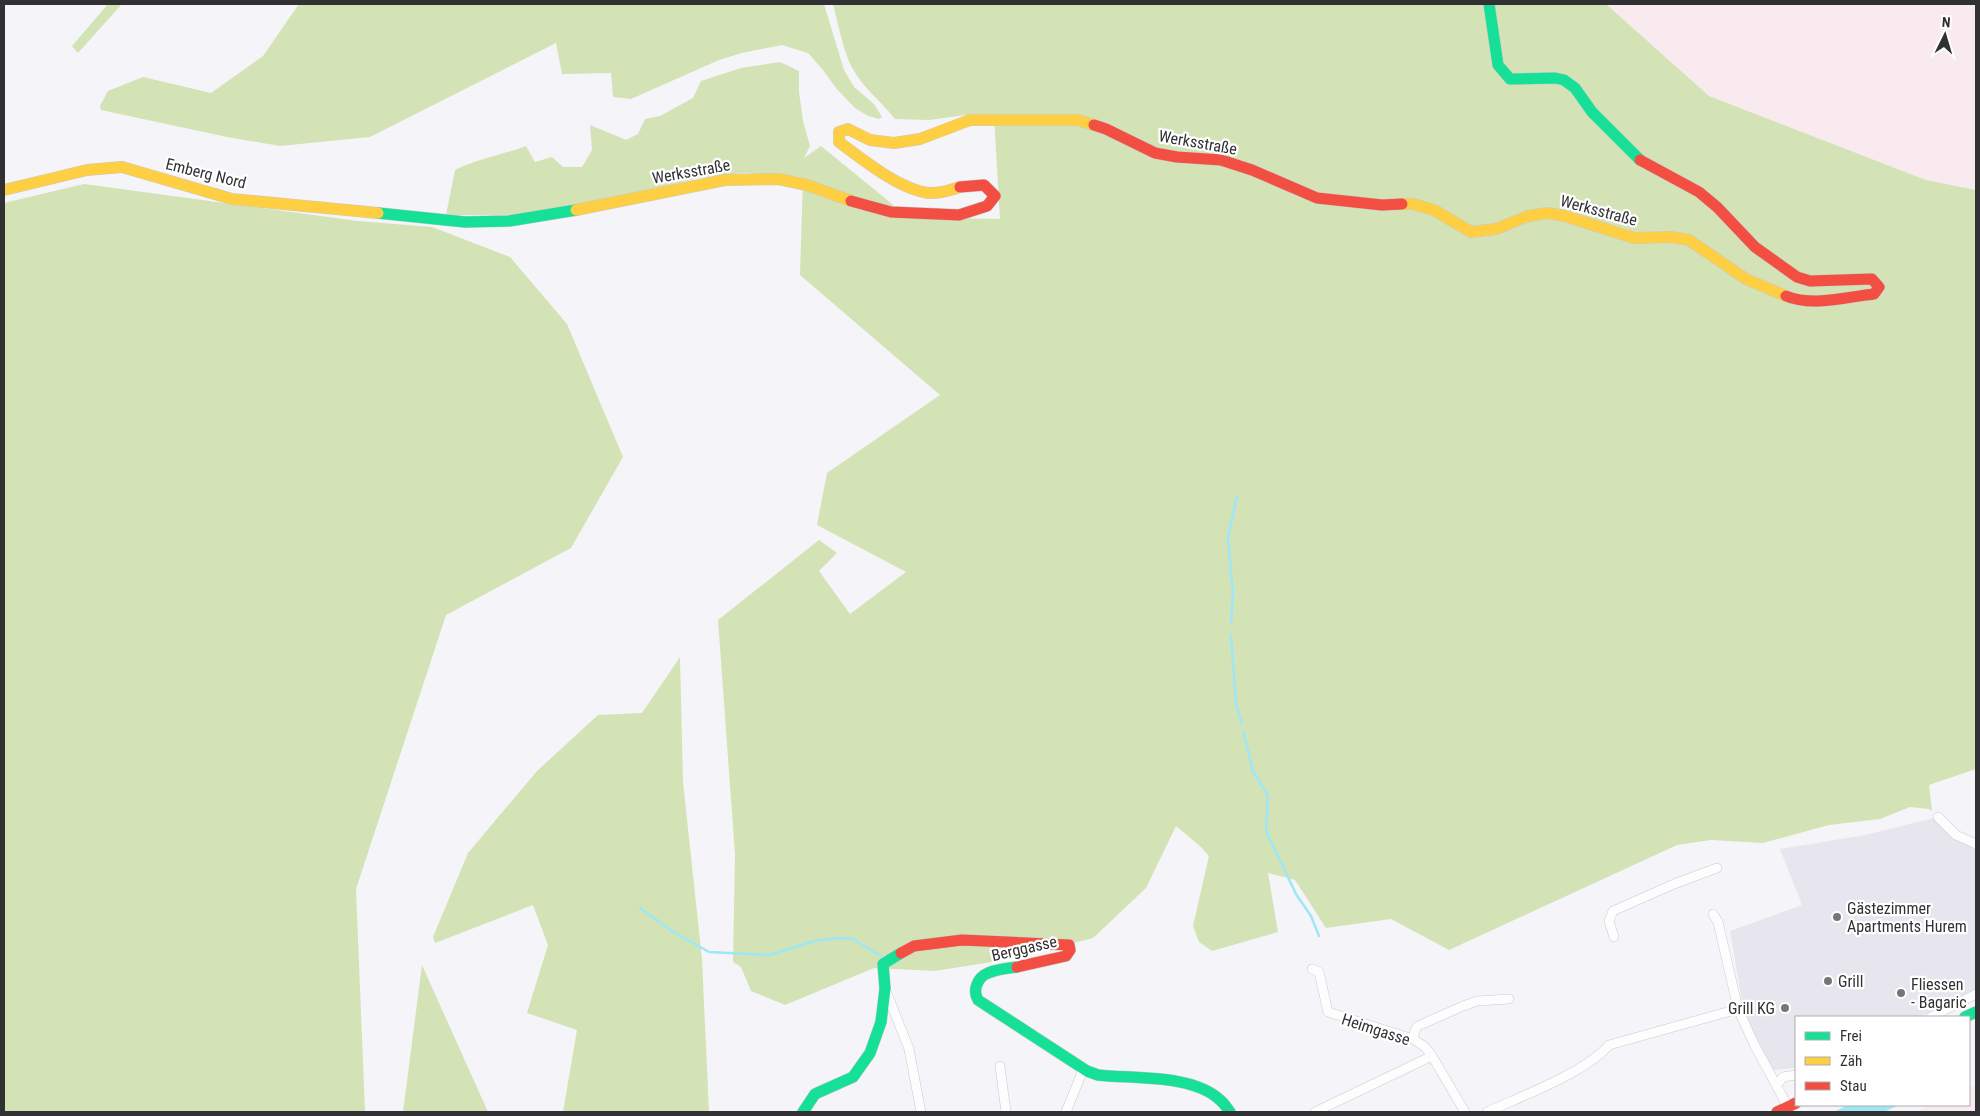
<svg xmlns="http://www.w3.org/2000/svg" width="1980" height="1116" viewBox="0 0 1980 1116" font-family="'Roboto Condensed',sans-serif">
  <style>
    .built { fill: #e7e6ef }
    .industrial { fill: #f9eaf0 }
    .green { fill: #d3e3b6 }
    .water { fill: #9ee7f7 }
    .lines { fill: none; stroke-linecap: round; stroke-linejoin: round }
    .stream { stroke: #9ee7f7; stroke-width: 2.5 }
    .street-casing { stroke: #cacacc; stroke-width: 10 }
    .fast-casing { stroke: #cacacc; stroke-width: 12 }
    .slow-casing { stroke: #cacacc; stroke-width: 12 }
    .jam-casing { stroke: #cacacc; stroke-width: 12 }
    .street { stroke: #fefdfe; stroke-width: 9 }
    .fast { stroke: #16e098; stroke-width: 11 }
    .slow { stroke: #ffcf43; stroke-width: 11 }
    .jam { stroke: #f24e42; stroke-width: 11 }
    .poi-dot { fill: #767578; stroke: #fff; stroke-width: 2 }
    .labels { text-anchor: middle; stroke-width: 4.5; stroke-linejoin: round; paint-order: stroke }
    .street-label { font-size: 16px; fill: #313133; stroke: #fff }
    .poi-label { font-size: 16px; fill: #313133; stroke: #fff; text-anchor: start }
  </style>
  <rect width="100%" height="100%" fill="#f5f4f8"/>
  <path class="built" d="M1934 818 1952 837 1974 849 1976 854V989L1920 1017H1796V1068L1773 1070 1758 1045 1743 1007 1730 931 1802 905 1780 849 1865 835Z"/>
  <path class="industrial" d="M1606 4H1976V190L1926 180 1709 96Z
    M1976 1085V1112H1914L1931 1105H1969V1088Z"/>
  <path class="green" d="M108 4H122L78 53 72 46Z
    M299 4H824L844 70 854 87 874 104 882 117 879 119 868 116 855 108 836 88 823 70 808 53 782 45 742 53 719 60 631 99 613 97 611 73 562 74 556 43 370 137 280 146 227 137 101 110 100 106 108 91 143 77 211 93 263 56Z
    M833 4H1606L1709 96 1926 180 1976 190V769L1929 785 1932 811 1929 809 1910 807 1880 819 1829 825 1763 843 1711 840 1677 845 1449 950 1391 919 1326 928 1295 880 1268 873 1278 932 1212 951 1199 942 1193 926 1209 856 1201 847 1176 826 1146 888 1093 938 1010 959 935 971 874 968 785 1005 751 991 741 967 733 962 735 854 718 620 819 540 837 553 819 571 850 614 906 572 817 525 827 473 940 395 800 275 803 179 799 177 745 173 699 178 655 189 581 204 510 215H446L455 170C477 159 502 155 526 146L535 162 552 157 563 167H582L592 150 590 125 626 140 638 134 645 119 660 116 693 98 701 81 741 68 780 62 799 71V92L803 121 810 146 804 158 821 146 908 217 1000 219 994 116 966 115 929 120 895 119C882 102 865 90 854 71 844 55 838 23 833 4Z
    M84 184 358 221 432 227 510 257 567 324 623 457 571 548 446 615 356 889 365 1112H4V203Z
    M680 657 683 782 702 959 709 1112H563L577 1030 527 1013 548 945 533 905 435 943 433 937 468 853 537 771 598 715 642 713Z
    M422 965 488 1112H403Z"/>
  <path class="water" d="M1847 1105H1899L1884 1112H1834Z"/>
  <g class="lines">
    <path class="stream" d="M1231 623 1233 593 1228 538 1237 496
      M1231 635 1236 704 1242 724
      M1243 731 1253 771 1268 796 1266 831 1296 894 1311 916 1319 936
      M640 908 672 931 709 952 770 955 814 941 839 938 853 939 881 956"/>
    <defs>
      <path id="street" d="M1938 817 1956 835 1976 844
        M1713 914 1718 922 1738 1009 1754 1044 1788 1107
        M1614 937 1609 921 1613 911 1674 884 1717 868
        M1312 969 1319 972 1328 1012 1413 1039 1425 1047 1432 1056 1465 1112
        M886 991 909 1049 921 1112
        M1931 1017 1976 994
        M1413 1039 1415 1030 1418 1026 1463 1006 1477 1001 1509 999
        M1000 1066 1006 1112
        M1777 1085 1783 1077 1796 1075
        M1066 1112 1083 1070
        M1315 1112 1432 1056
        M1487 1112C1522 1096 1585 1073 1609 1045L1738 1009"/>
      <path id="fast" d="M1489 4 1498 65 1510 79 1555 78 1564 80 1575 88 1592 112 1640 160
        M378 213 465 222 509 221 576 210
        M1017 967C1008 968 997 969 988 973 978 977 972 990 978 1000L1087 1071 1098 1075C1133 1079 1193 1074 1220 1100 1224 1103 1227 1108 1230 1112
        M1965 1017 1976 1012
        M803 1112 815 1094 853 1077 870 1053 881 1022 885 989 883 964 901 953"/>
      <path id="slow" d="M960 187C950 190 940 194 929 193 900 190 862 159 839 142V132L848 129 870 140 894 143 920 139 970 120H1078L1094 125
        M4 190 87 170 122 167 232 199 378 213
        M1402 204H1413L1434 210 1471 232 1496 229 1528 216 1547 213 1565 216 1634 238 1671 237 1689 240 1746 279 1786 296
        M576 210 725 180 778 179 807 185 851 201"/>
      <path id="jam" d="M1094 125 1106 129 1155 153 1177 157 1221 160 1252 170 1317 198 1382 205 1402 204
        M1640 160 1699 192 1717 207 1755 247 1797 277 1810 281 1872 279 1879 287 1874 294C1846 297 1812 307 1786 296
        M851 201 891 212 959 215 987 206 995 196 984 185 960 187
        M901 953 914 946 962 940 1069 945 1070 950 1066 956 1017 967
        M1777 1112 1796 1103"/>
    </defs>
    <use href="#street" class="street-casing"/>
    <use href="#fast" class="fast-casing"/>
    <use href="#slow" class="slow-casing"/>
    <use href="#jam" class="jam-casing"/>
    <use href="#street" class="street"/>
    <use href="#fast" class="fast"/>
    <use href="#slow" class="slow"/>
    <use href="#jam" class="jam"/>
  </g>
  <g class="poi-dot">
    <circle cx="1837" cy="917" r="5"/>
    <circle cx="1828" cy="981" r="5"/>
    <circle cx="1901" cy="993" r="5"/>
    <circle cx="1785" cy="1008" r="5"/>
  </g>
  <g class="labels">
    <g class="street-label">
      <text transform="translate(1198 142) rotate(10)" y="6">Werksstraße</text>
      <text transform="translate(691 171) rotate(-10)" y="6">Werksstraße</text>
      <text transform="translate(206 173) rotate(14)" y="6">Emberg Nord</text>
      <text transform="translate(1599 210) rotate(15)" y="6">Werksstraße</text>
      <text transform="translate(1024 948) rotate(-13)" y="6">Berggasse</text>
      <text transform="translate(1376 1029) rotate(18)" y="6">Heimgasse</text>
    </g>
    <g class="poi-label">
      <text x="1847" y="914">Gästezimmer<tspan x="1847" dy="18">Apartments Hurem</tspan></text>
      <text x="1838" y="987">Grill</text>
      <text x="1911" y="990">Fliessen<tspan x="1911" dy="18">- Bagaric</tspan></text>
      <text x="1775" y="1014" text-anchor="end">Grill KG</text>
    </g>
  </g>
  <rect width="1980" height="1116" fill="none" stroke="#313133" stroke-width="10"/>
  <rect x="1795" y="1016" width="175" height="90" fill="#ffffff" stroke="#adadad"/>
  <rect x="1805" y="1032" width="25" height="8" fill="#16e098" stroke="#adadad"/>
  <text x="1840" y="1041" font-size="15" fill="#313133">Frei</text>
  <rect x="1805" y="1057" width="25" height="8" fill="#ffcf43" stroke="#adadad"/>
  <text x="1840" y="1066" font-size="15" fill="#313133">Zäh</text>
  <rect x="1805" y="1082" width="25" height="8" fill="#f24e42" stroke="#adadad"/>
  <text x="1840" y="1091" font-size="15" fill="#313133">Stau</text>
  <g transform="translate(1945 35) rotate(5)" stroke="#ffffff" stroke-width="4" paint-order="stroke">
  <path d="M0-4L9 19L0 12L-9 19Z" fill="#313133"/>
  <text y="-8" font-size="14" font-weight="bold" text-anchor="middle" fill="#313133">N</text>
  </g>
</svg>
